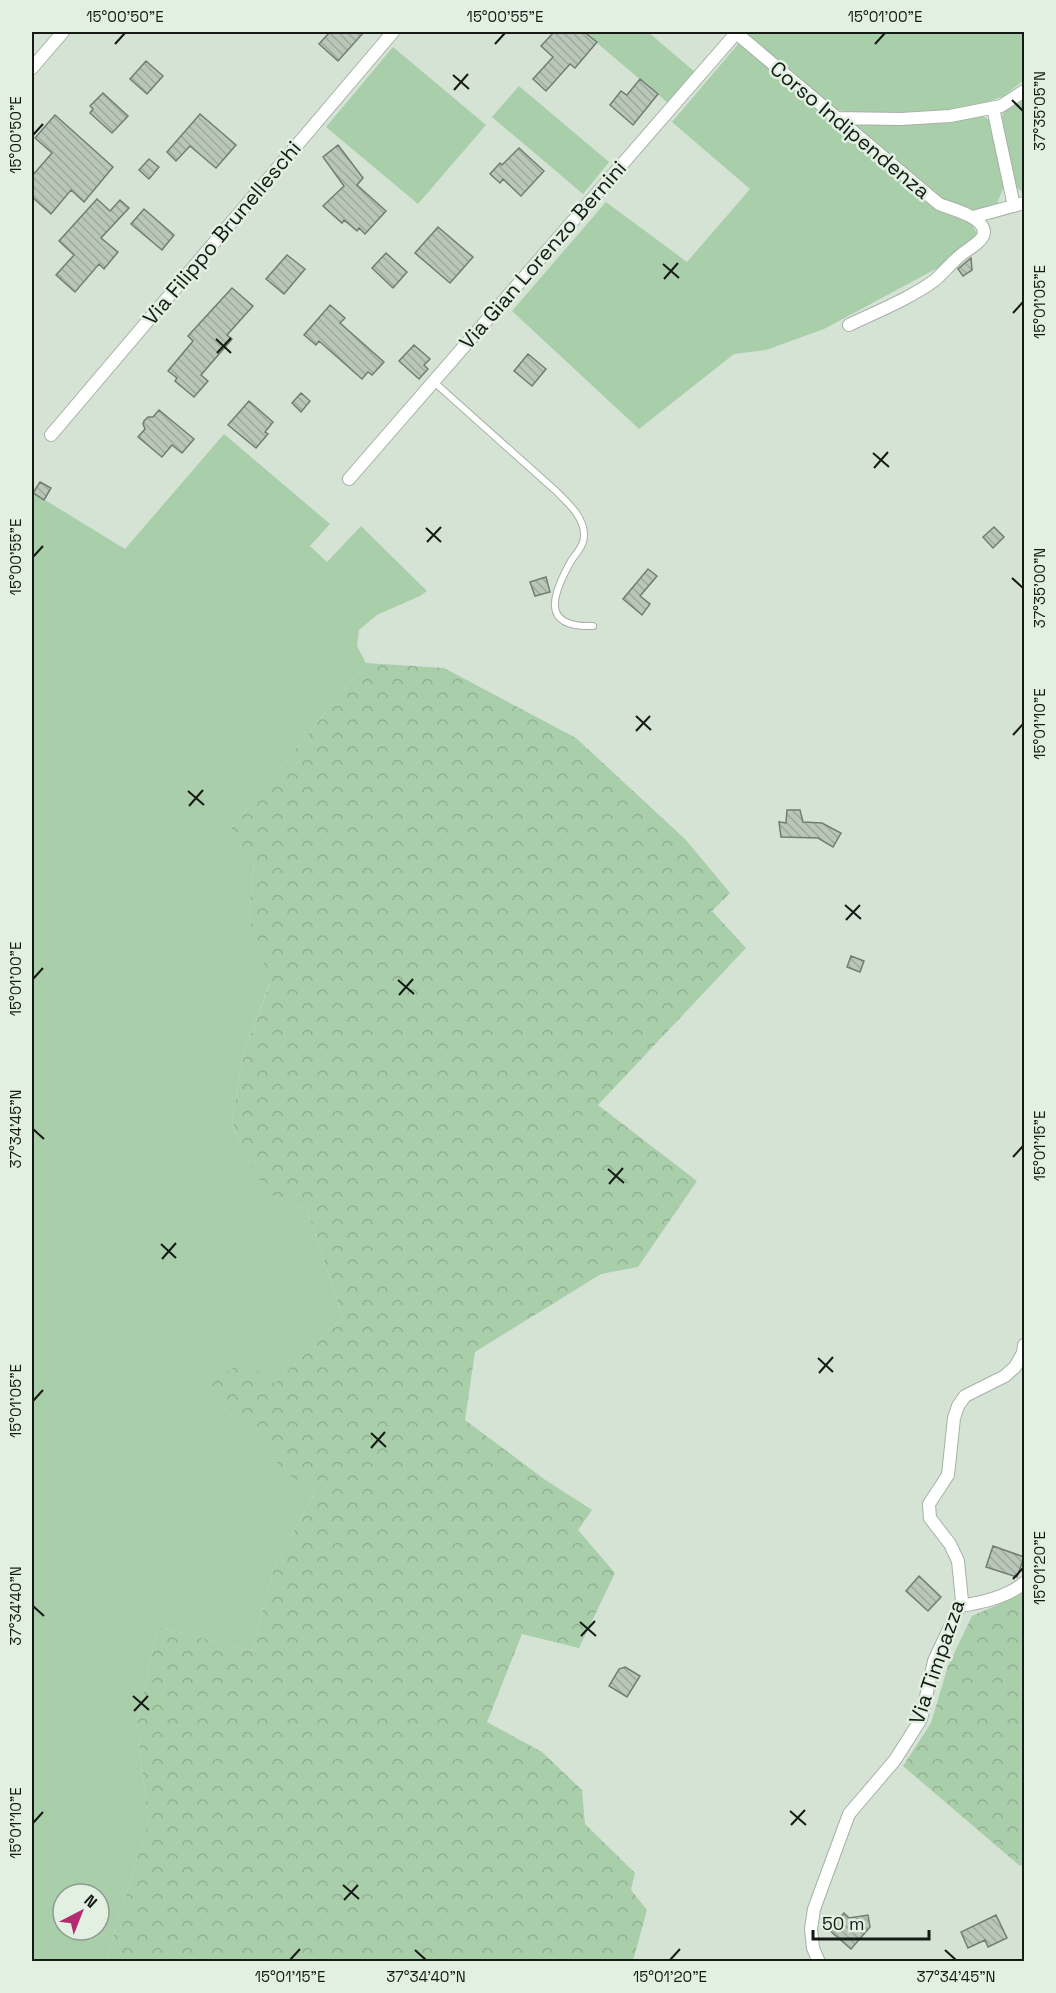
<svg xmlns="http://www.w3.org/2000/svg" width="1056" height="1993" viewBox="0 0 1056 1993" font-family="'Space Grotesk',sans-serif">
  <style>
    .grass { fill: #a9ceaa; fill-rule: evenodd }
    .forest { fill: url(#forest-crowns) }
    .building { fill: url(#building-back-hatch); stroke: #717e71; stroke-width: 1.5 }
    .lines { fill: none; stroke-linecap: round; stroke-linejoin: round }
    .service-casing { stroke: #a5b2a5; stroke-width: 8 }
    .minor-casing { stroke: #a5b2a5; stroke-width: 14 }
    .service { stroke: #fff; stroke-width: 6 }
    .minor { stroke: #fff; stroke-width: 12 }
    .ticks { fill: none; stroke: #151a15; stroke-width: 2 }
    .labels { text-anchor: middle; stroke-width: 5; stroke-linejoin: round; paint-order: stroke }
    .street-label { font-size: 21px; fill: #151a15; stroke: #e2f0e2 }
    .neatline { fill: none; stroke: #151a15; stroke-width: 2 }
    .ticks-label { font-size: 15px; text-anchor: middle; fill: #151a15 }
  </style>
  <defs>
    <pattern id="forest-crowns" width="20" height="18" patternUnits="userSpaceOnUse" patternTransform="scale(1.5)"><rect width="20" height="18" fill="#a9ceaa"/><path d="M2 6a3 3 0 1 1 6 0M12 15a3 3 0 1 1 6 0" fill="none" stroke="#91b091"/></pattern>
    <pattern id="building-back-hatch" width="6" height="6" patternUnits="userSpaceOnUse" patternTransform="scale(1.5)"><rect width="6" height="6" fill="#b9c7b9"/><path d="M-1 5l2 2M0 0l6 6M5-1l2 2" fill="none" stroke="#9eaa9e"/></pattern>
  </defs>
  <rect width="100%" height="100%" fill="#d5e3d5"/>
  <path class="grass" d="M584 32H648L695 72 668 103Z
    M749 32H1024V80L1004 96 985 103 949 110 902 112H848L830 108 746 35Z
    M739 43 936 209 970 221 978 236 967 242 943 265 824 329 766 350 734 354 639 429 512 311 606 202 687 262 750 189 672 122Z
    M393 47 486 125 418 204 326 127Z
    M519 86 609 162 583 194 492 117Z
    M1024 100V193L1017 188 1001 128 1003 112Z
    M983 116 989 120 992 126 1004 186 996 206C985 209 974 212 963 209 930 199 885 155 857 132V125L954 121Z
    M224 434 330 524 310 546 327 562 361 526 427 591 420 596 377 615 359 630 357 646 366 663 220 842 254 862 249 918 270 982 244 1053 232 1120 241 1151 268 1194 307 1209 343 1318 275 1383 201 1390 245 1425 286 1472 316 1491 275 1565 252 1651 158 1627 137 1721 148 1823 106 1961 33 1962 32 492 125 549ZM63 1894H99V1930H63Z"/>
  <path class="forest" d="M366 663 444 668 576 738 686 840 730 893 712 911 746 948 598 1105 697 1181 638 1267 601 1274 475 1352 465 1420 544 1479 592 1510 578 1530 615 1573 579 1648 522 1634 487 1722 542 1752 582 1790 585 1824 635 1873 631 1890 647 1910 633 1961H106L148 1823 137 1721 158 1627 252 1651 275 1565 316 1491 286 1473 245 1425 201 1390 243 1361 275 1383 343 1318 307 1209 268 1194 241 1151 232 1120 244 1053 270 983 249 918 254 862 220 842Z
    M1024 1593V1864L1020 1866 903 1766 931 1723 948 1666 972 1616Z"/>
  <path class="building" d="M330 32H364L338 61 319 44Z
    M554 32H584L597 42 575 68 570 64 546 91 533 79 553 57 541 46Z
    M146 61 163 76 147 94 130 79Z
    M640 79 658 94 633 125 610 105 621 91 627 95Z
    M103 93 128 116 112 133 90 113 93 109 90 106Z
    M200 114 236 145 216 168 190 146 176 161 167 152Z
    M55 115 113 167 84 202 71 190 51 214 32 197V176L52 153 35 138Z
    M338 145 363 178 357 185 386 211 365 234 359 228 357 231 344 220 342 223 323 206 344 186 323 157Z
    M519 148 544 171 521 196 503 179 500 183 490 174 500 163 502 165Z
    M149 159 159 167 149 179 139 170Z
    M97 199 110 211 120 200 129 208 101 238 118 252 104 269 99 264 75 292 56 275 74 255 59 241Z
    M144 209 174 235 162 250 131 224Z
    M438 227 473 257 450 283 415 253Z
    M386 253 407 272 393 288 372 268Z
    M287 255 305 269 284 294 266 279Z
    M971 258 972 270 963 276 958 269Z
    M232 288 253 306 227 335 232 339 201 375 208 381 194 397 175 381 177 378 168 371 193 341 188 336Z
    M330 305 345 318 340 323 384 362 372 375 368 372 362 379 319 341 316 345 304 335Z
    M414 345 430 359 424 365 428 369 419 379 399 361Z
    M528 354 546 369 532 386 514 371Z
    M301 393 310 401 301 412 292 403Z
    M249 401 273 422 265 432 268 434 256 448 228 425Z
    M159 410 194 439 182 453 172 445 162 457 138 437 145 429 143 424 144 421 148 417H153Z
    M40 482 51 488 44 500 33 493Z
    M994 527 1004 537 993 548 983 537Z
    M648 569 657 576 640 596 650 604 642 615 623 599Z
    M546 577 550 592 535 596 530 582Z
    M787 810H800L803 822 822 823 841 833 833 847 818 838 781 837 779 822 786 823Z
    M851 956 864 961 860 972 847 967Z
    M993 1546 1024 1557 1017 1577 986 1567Z
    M919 1576 941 1597 928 1611 906 1591Z
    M625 1667 640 1676 627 1697 609 1686 619 1669Z
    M844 1913 849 1918 868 1915 870 1927 851 1949 829 1930Z
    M996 1915 1007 1938 988 1947 985 1940 968 1948 961 1932Z"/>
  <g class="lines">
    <defs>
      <path id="service" d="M434 382 556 491C567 502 583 516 584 533 585 545 577 552 571 561 552 595 540 628 593 626"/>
      <path id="minor" d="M735 32 939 204C951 209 983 216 984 232 984 241 968 249 962 254 952 262 944 272 935 280 911 298 876 312 849 325
        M32 68 63 32
        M993 108 1014 206
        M835 118 901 119 950 116 1001 106 1024 91
        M973 217 1024 203
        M51 435 393 32
        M349 479 737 32
        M959 1606C982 1603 1007 1597 1024 1583
        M819 1962 813 1948 811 1929 814 1909 849 1814 895 1760 921 1719 934 1661 962 1601 958 1561 950 1544 930 1518 929 1504 948 1475 954 1418 958 1406 965 1396 1005 1376 1015 1367 1023 1353 1024 1345"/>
    </defs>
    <use href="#service" class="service-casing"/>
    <use href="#minor" class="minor-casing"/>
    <use href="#service" class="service"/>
    <use href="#minor" class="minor"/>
  </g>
  <path class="ticks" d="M115 44 125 33M495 44 505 33M875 44 885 33M453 75 469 89M454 90 468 74M1012 100 1023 111M33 135 43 124M663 264 679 278M664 279 678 263M1013 313 1023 302M216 339 231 353M217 353 231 338M873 453 889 467M874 468 888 452M426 528 441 542M427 542 441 527M33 557 43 546M1012 578 1023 588M636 716 651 730M636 731 650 716M1013 735 1023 724M188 791 204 805M189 806 203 790M845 905 861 919M846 920 860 905M33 979 43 968M398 980 414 994M399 995 413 979M33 1129 44 1139M1013 1157 1023 1146M608 1169 624 1183M609 1184 623 1168M161 1244 176 1258M162 1259 176 1243M818 1358 833 1372M819 1373 833 1357M33 1401 43 1390M371 1433 386 1447M371 1448 385 1432M1013 1579 1023 1568M33 1606 44 1616M580 1622 596 1636M581 1636 595 1621M133 1696 149 1710M134 1711 148 1696M790 1811 806 1825M33 1823 43 1812M791 1825 805 1810M343 1885 359 1899M344 1900 358 1885M415 1950 426 1960M945 1950 956 1960M290 1960 300 1949M670 1960 680 1949"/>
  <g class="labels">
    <g class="street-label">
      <text transform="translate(850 130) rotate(40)" y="7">Corso Indipendenza</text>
      <text transform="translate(222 233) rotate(-50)" y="7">Via Filippo Brunelleschi</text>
      <text transform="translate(543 255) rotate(-49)" y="7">Via Gian Lorenzo Bernini</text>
      <text transform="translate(937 1662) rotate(-71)" y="7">Via Timpazza</text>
    </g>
  </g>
  <rect width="1056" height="1993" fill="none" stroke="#e2f0e2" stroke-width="66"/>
  <g transform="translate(81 1912) rotate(42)"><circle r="28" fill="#e2f0e2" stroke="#909a90" stroke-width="1.5"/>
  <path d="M0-4.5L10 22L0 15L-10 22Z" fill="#b42c6f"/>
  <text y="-9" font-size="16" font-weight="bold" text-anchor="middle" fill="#151a15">N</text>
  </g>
  <path d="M813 1930v9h116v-9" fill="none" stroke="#151a15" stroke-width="3"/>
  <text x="822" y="1930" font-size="18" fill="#151a15" stroke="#e2f0e2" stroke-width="4.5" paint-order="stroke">50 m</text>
  <rect x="33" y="33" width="990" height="1927" class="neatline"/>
  <g class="ticks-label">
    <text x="125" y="22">15°00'50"E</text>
    <text x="505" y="22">15°00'55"E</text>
    <text x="885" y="22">15°01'00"E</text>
    <text transform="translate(1040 111) rotate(-90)" y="5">37°35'05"N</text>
    <text transform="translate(16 135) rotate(-90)" y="5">15°00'50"E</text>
    <text transform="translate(1040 302) rotate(-90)" y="5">15°01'05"E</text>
    <text transform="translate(16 557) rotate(-90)" y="5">15°00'55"E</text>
    <text transform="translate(1040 588) rotate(-90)" y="5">37°35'00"N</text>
    <text transform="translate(1040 724) rotate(-90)" y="5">15°01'10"E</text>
    <text transform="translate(16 979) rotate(-90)" y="5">15°01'00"E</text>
    <text transform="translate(16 1129) rotate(-90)" y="5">37°34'45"N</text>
    <text transform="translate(1040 1146) rotate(-90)" y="5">15°01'15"E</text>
    <text transform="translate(16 1401) rotate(-90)" y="5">15°01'05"E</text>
    <text transform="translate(1040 1568) rotate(-90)" y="5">15°01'20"E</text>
    <text transform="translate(16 1606) rotate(-90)" y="5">37°34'40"N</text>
    <text transform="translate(16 1823) rotate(-90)" y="5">15°01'10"E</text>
    <text x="290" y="1982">15°01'15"E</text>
    <text x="426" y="1982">37°34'40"N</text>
    <text x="670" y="1982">15°01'20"E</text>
    <text x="956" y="1982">37°34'45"N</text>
  </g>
</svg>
